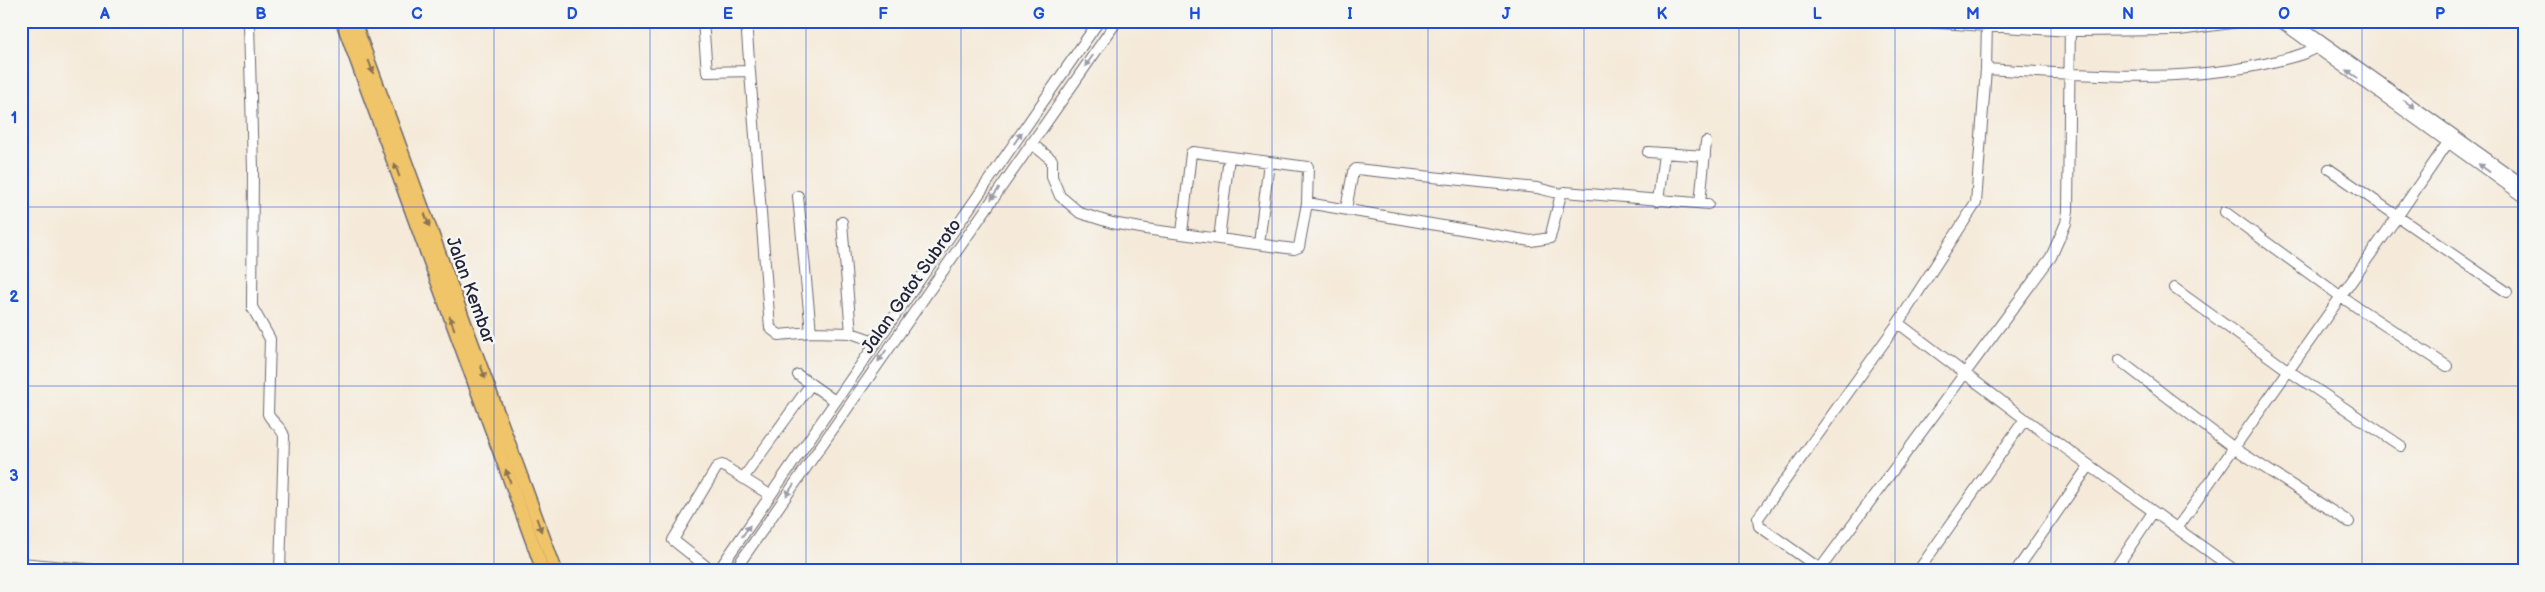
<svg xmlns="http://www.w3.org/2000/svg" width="2545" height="592" viewBox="0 0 2545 592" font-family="'Balsamiq Sans',sans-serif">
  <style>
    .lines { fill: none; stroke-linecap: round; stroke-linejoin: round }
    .minor-casing { stroke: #6c6872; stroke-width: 12 }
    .major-casing { stroke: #6c6872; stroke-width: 15 }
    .minor { stroke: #fff; stroke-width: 10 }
    .major { stroke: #f0c469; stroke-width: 12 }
    .oneway { fill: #9c9ca7 }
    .oneway2 { fill: #897352 }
    .grid { fill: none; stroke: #1d4ed8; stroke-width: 1; stroke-opacity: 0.55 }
    .labels { text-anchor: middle; stroke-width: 5; stroke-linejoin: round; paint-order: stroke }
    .street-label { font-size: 18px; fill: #22223b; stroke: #f6f6f2 }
    .neatline { fill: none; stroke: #1d4ed8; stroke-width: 2 }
    .grid-label { font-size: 16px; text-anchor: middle; font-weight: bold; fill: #1d4ed8 }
  </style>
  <rect width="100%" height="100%" fill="#f6f6f2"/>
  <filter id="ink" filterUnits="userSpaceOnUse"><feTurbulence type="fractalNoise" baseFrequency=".02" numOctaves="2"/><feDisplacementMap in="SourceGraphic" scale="10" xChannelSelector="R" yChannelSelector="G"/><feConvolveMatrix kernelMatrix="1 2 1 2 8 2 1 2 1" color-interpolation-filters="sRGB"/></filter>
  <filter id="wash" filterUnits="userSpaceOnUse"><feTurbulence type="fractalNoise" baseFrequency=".0096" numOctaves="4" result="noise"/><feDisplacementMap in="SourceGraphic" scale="20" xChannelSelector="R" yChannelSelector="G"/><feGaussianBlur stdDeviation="1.12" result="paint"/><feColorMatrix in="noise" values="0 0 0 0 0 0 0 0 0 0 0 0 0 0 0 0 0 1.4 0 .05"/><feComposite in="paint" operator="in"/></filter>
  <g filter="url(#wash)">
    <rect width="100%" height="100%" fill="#f5ead9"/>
  </g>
  <g filter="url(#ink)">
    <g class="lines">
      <defs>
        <path id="minor" d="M703 21 707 72 750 71
          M746 21 770 328 779 335 811 332 851 333 877 342
          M1907 21 2070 31 2179 30 2246 21
          M2279 21 2524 197
          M2294 21 2524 185
          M249 24 253 169 252 307 270 339 268 414C272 423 281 426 284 436L280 571
          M1986 69C2083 74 2182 85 2277 61 2292 57 2311 54 2321 42
          M1031 143 1052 160V177L1060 196 1080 213 1112 223 1152 230 1294 249 1299 247 1307 203 1531 241 1550 238 1561 194 1565 192 1708 204
          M1648 152 1705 156
          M2329 169 2507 292
          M798 196 811 332
          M1658 201 1664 154
          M1700 203 1706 142
          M1346 209 1353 172 1356 169 1537 188 1561 194
          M2225 212 2340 296 2447 366
          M842 222 851 333
          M1182 233 1191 153 1193 152 1308 167 1307 203
          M1219 239 1229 157
          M1259 244 1269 162
          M2174 288 2289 371 2401 446
          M1898 323 2025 419 2236 571
          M2119 360 2234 448 2349 522
          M798 375 835 401
          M744 477 811 384
          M2178 527 2397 217 2453 135
          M21 563 107 571
          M1820 569 2051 257 2066 223 2068 211 2070 21
          M712 571 673 540 717 467 722 465 770 495
          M718 571 1099 21
          M734 571 1117 21
          M1823 571 1759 526 1758 518 1898 323 1976 203 1986 69 1987 21
          M1918 571 2025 419
          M2016 571 2089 466
          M2114 571 2153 512"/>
        <path id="major" d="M342 21 543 571
          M354 21 556 571"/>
      </defs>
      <use href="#minor" class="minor-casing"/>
      <use href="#major" class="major-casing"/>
      <use href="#minor" class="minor"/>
      <use href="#major" class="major"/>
    </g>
    <defs><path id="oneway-solid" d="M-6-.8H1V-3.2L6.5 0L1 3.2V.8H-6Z" transform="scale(1.25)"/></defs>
    <g class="oneway">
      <use href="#oneway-solid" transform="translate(1089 61) rotate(125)"/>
      <use href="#oneway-solid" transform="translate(2352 74) rotate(-145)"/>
      <use href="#oneway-solid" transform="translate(2409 104) rotate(35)"/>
      <use href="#oneway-solid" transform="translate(1018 138) rotate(-55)"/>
      <use href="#oneway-solid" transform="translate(2484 168) rotate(-144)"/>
      <use href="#oneway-solid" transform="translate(995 194) rotate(125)"/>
      <use href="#oneway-solid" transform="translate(882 356) rotate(125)"/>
      <use href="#oneway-solid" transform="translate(790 490) rotate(123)"/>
      <use href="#oneway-solid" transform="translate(746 531) rotate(-55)"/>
    </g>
    <g class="oneway2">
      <use href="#oneway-solid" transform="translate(371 67) rotate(70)"/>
      <use href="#oneway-solid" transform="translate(397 170) rotate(-110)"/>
      <use href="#oneway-solid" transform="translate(427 220) rotate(70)"/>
      <use href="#oneway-solid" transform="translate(452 323) rotate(-110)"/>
      <use href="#oneway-solid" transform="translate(483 372) rotate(70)"/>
      <use href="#oneway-solid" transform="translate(508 476) rotate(-110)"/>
      <use href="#oneway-solid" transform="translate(539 525) rotate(70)"/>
    </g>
  </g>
  <path class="grid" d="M183 21V571M339 21V571M494 21V571M650 21V571M806 21V571M961 21V571M1117 21V571M1272 21V571M1428 21V571M1584 21V571M1739 21V571M1895 21V571M2051 21V571M2206 21V571M2362 21V571M21 207H2524M21 386H2524"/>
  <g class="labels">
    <g class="street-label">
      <text transform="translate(911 286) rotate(-55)" y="6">Jalan Gatot Subroto</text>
      <text transform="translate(471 290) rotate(70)" y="6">Jalan Kembar</text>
    </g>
  </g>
  <rect width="2545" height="592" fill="none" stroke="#f6f6f2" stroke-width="55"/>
  <rect x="28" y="28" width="2490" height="536" class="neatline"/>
  <g class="grid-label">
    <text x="105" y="19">A</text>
    <text x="261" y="19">B</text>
    <text x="417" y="19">C</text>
    <text x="572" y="19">D</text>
    <text x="728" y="19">E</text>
    <text x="883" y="19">F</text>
    <text x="1039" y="19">G</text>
    <text x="1195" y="19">H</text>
    <text x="1350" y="19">I</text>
    <text x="1506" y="19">J</text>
    <text x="1662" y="19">K</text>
    <text x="1817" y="19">L</text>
    <text x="1973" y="19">M</text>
    <text x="2128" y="19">N</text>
    <text x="2284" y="19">O</text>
    <text x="2440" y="19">P</text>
    <text x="14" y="123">1</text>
    <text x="14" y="302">2</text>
    <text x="14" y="481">3</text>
  </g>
</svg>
